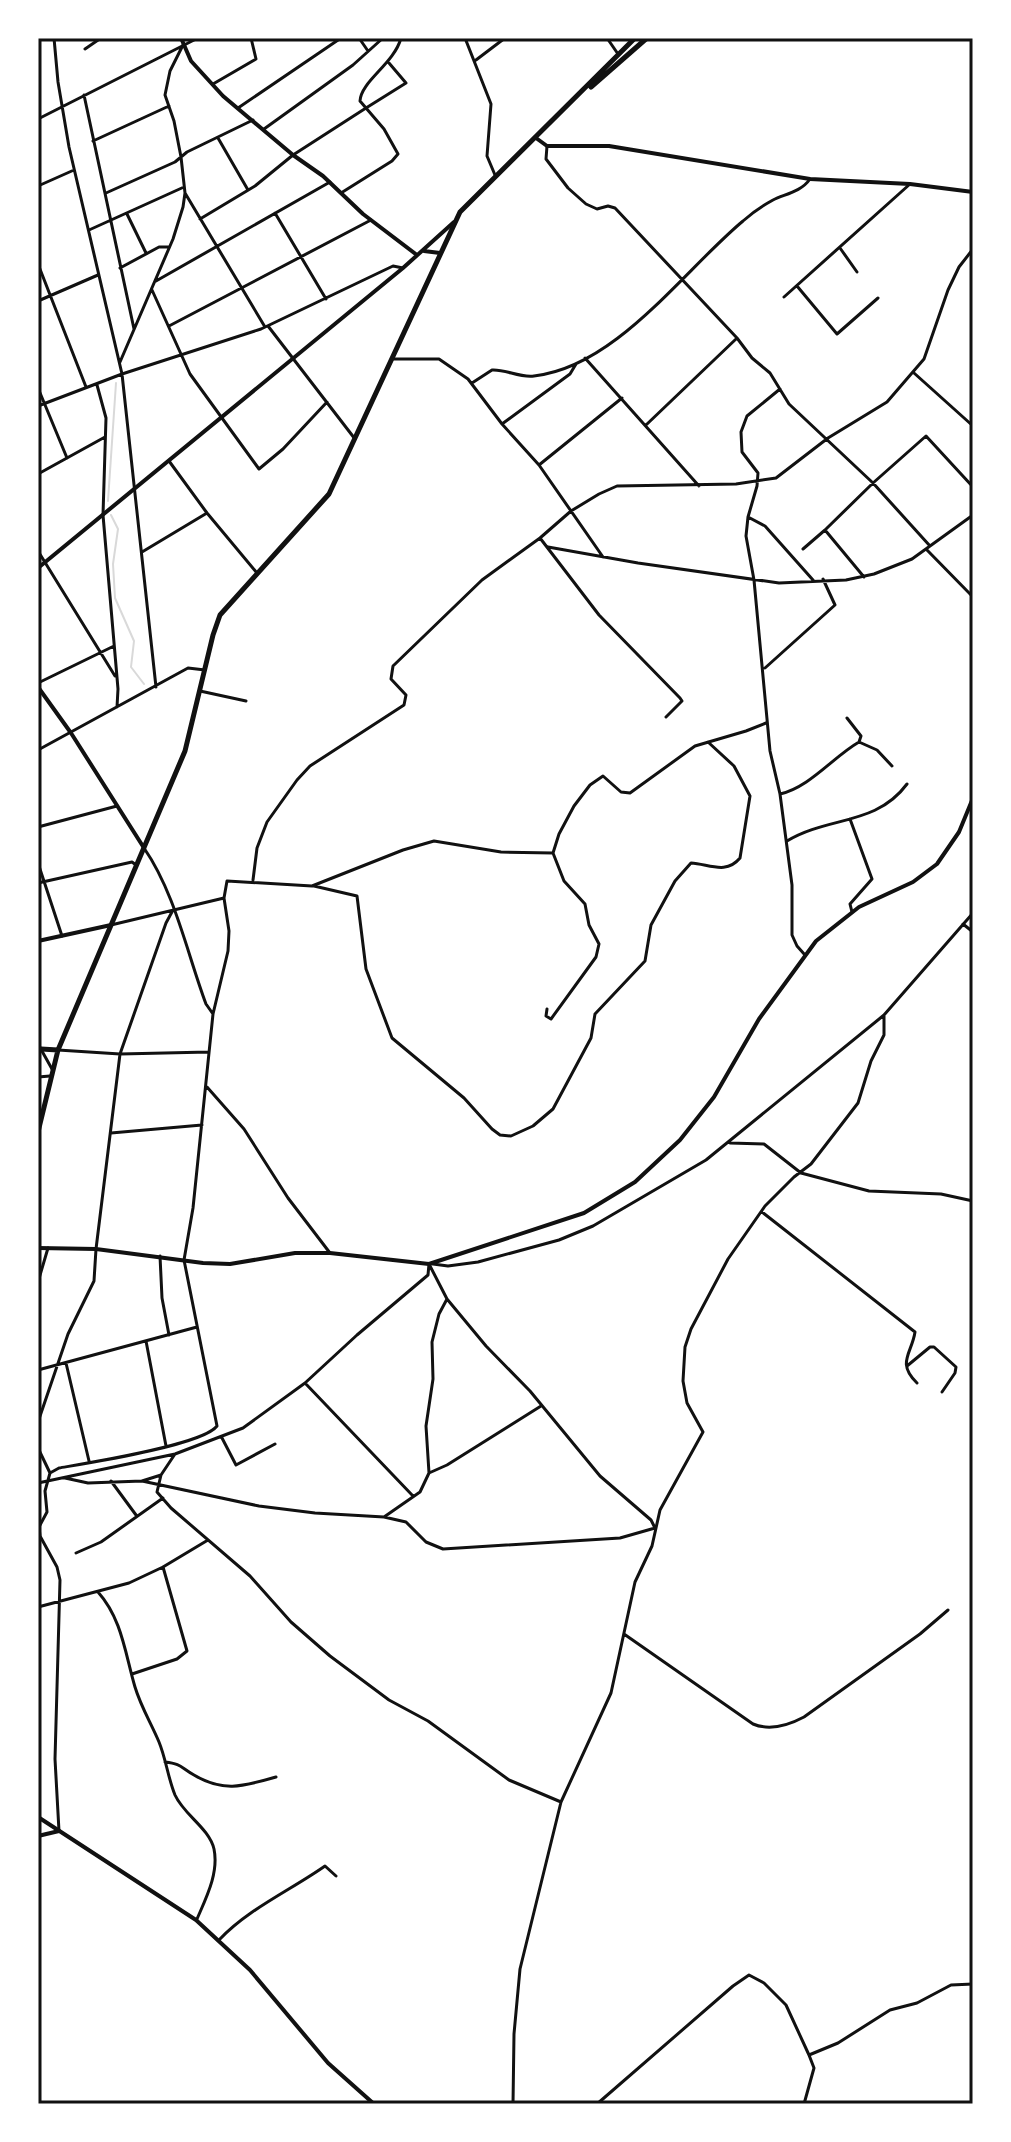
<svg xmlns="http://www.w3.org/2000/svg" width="1011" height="2142" viewBox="0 0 1011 2142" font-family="'Roboto Condensed',sans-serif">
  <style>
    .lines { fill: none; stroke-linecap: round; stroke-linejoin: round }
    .stream { stroke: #d9d9d9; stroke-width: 2 }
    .minor { stroke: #111; stroke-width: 3 }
    .tertiary { stroke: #111; stroke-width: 4 }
    .secondary { stroke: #111; stroke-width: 4 }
    .primary { stroke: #111; stroke-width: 5 }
    .neatline { fill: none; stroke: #111; stroke-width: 3 }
  </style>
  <rect width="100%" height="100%" fill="#fff"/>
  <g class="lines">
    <path class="stream" d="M108 501 116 383
      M111 515 118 529 113 564 115 598 134 641 131 667 144 684"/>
    <path class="minor" d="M54 38 58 82 69 147 122 374 156 687
      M359 38 368 51
      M465 38 491 104 487 156 495 175
      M607 38 618 54
      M85 49 101 38
      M476 60 505 38
      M213 84 256 59 251 38
      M84 95 134 329
      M238 108 341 38
      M38 119 198 38
      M264 129 353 65 383 38
      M218 138 248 190
      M93 141 169 106
      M547 146 546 159 568 188 586 204 597 209 608 206 615 208 737 338 752 358 770 373 789 404 873 483 926 436 973 487
      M38 186 74 170
      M106 193 175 162 187 152 253 120
      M185 193 265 327
      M341 193 392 161 398 154 384 129 366 108 406 83 389 63
      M275 213 326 299
      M127 214 146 253
      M200 219 255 186 293 155 366 108 360 101C361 81 394 64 401 38
      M89 230 184 187
      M840 248 857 272
      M38 264 86 387
      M120 268 159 247H169
      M156 281 330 182
      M797 286 837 334 878 298
      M152 290 190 374 259 469 283 449 327 402
      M784 297 910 184
      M38 301 98 275
      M169 326 371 220
      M268 326 355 439
      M585 358 699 486
      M394 359H439L468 379 502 424 539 465 603 557
      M120 362 173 239 183 207 185 193 181 157 174 121 165 95 170 71 183 45
      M914 373 973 426
      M472 383 492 370C506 369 519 378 534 376 616 367 683 271 743 221 752 213 762 206 773 200 785 194 801 192 810 179
      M97 385 106 418 103 515 118 689 117 707
      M38 388 67 458
      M780 389 747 416 741 432 742 452 758 473 757 486 748 517 746 536 754 580 770 751 780 794 792 885V935L797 946 805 955
      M38 406 122 374 261 329 393 266 403 268
      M502 424 570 374 576 364
      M646 425 736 339
      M169 461 207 513 257 573
      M539 465 622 398
      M38 474 105 437
      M748 517 765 526 813 580
      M825 530 873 483 930 546
      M540 538 599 615 680 698 682 701 666 717
      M548 547 638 563 779 583 846 580 874 574 912 559 973 515
      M803 549 825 530 864 577
      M927 550 973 597
      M38 551 115 676
      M142 552 207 513
      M765 668 835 605 823 579
      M38 683 114 646
      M200 691 246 701
      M847 718 861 736 859 742
      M38 750 188 668 205 670
      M780 794C810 787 833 757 859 742L877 750 892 766
      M850 819 872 879 850 904 852 912
      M38 827 117 806
      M787 841C828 816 876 826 907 784
      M144 848C175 893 187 953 206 1004L213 1014
      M38 863 62 936
      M253 880 257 848 267 822 297 780 310 766 404 705 406 695 391 679 393 666 482 580 540 538 571 511 599 494 617 486 736 484 776 478 828 438 887 402 924 359 948 290 959 267 973 249
      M38 883 132 862 136 865
      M314 886 357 896 366 969 392 1038 464 1098 492 1129 500 1135 511 1136 533 1126 553 1109 591 1038 595 1014 645 961 651 925 675 881 691 863C709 864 726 875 740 858L750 796 734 766 708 742
      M963 924 973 932
      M111 925 224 898
      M547 1009 546 1016 551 1019 596 957 599 944 589 925 585 904 564 881 553 853 559 834 574 806 590 785 603 776 621 792 630 793 695 746 746 731 766 723
      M38 1044 52 1069
      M58 1050 120 1054 209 1052
      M38 1077 50 1076
      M207 1087 244 1129 288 1198 330 1253
      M111 1133 202 1125
      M730 1143 764 1144 801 1173 869 1191 941 1194 973 1201
      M762 1212 915 1332C912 1353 896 1363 917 1383
      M160 1256 162 1298 169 1335
      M429 1264 447 1299 486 1346 530 1391 600 1476 651 1520 654 1526
      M433 1264 448 1266 478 1262 559 1240 593 1226 706 1160 884 1015 973 913
      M38 1282 48 1248
      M146 1341 166 1446
      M66 1363 89 1461
      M907 1366 930 1347H934L956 1367 955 1373 942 1392
      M38 1370 197 1327
      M305 1383 413 1496
      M38 1422 68 1334 94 1281 96 1249 120 1054 166 923 173 910
      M222 1438 236 1465 275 1444
      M38 1448 50 1473 45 1491 47 1512 39 1527 40 1536 57 1567 60 1580 55 1759 59 1831
      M175 1454 161 1475 157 1492 171 1508 250 1576 291 1622 330 1656 389 1700 428 1721 509 1780 561 1802
      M50 1473 59 1468C88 1463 203 1445 217 1426L184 1260 193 1208 213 1014 228 951 229 931 224 898 227 881 312 886 403 850 434 841 501 852 553 853
      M429 1473 447 1465 541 1406
      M65 1478 88 1483 142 1481 259 1506 315 1513 384 1517 420 1492 429 1473 426 1426 433 1379 432 1342 439 1314 447 1299
      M111 1481 136 1515
      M142 1481 161 1475
      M38 1483 175 1454 243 1428 305 1383 357 1335 428 1275 429 1264
      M384 1517 406 1522 426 1542 443 1549 620 1538 655 1528
      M76 1553 101 1542 163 1498
      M98 1592C122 1619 125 1653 135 1687 141 1707 151 1723 159 1742 166 1759 168 1778 175 1795 184 1815 209 1828 214 1849 219 1873 206 1898 197 1919
      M38 1607 129 1583 163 1567 208 1540
      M624 1634 753 1724C770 1731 789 1725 804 1717L920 1634 948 1610
      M132 1674 177 1659 187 1651 163 1567
      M165 1762C182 1764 180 1767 194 1775 224 1793 244 1786 276 1777
      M219 1940C248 1909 291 1890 325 1866L336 1876
      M809 2055 838 2043 890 2010 917 2003 951 1985 973 1984
      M513 2104 514 2034 520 1969 561 1802 611 1693 635 1582 652 1546 660 1510 703 1432 687 1403 683 1381 685 1347 691 1329 728 1259 765 1206 794 1177 811 1164 858 1103 871 1061 884 1035V1015
      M597 2104 733 1986 749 1975 764 1983 786 2005 809 2055 814 2068 804 2104"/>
    <path class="tertiary" d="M181 38 191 61 223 96 293 155 323 176 363 214 417 255
      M536 138 547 146H609L810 179 910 184 973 192
      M424 251 440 253
      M38 568 403 268 454 222
      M38 687 71 733 144 848
      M38 941 111 925
      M38 1248 96 1249 203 1263 230 1264 295 1253H330L429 1264 584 1213 635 1182 680 1140 714 1097 759 1019 816 941 859 907 913 882 937 864 959 832 973 798
      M38 1836 59 1831"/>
    <path class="secondary" d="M38 1817 196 1920 250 1970 328 2063 374 2104"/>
    <path class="primary" d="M591 87 647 38
      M41 1049 58 1050
      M38 1132 58 1050 185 751 213 635 220 615 329 494 460 212 635 38"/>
  </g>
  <rect width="1011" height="2142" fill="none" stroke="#ffffff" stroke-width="80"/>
  <rect x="40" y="40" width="931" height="2062" class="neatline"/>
</svg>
